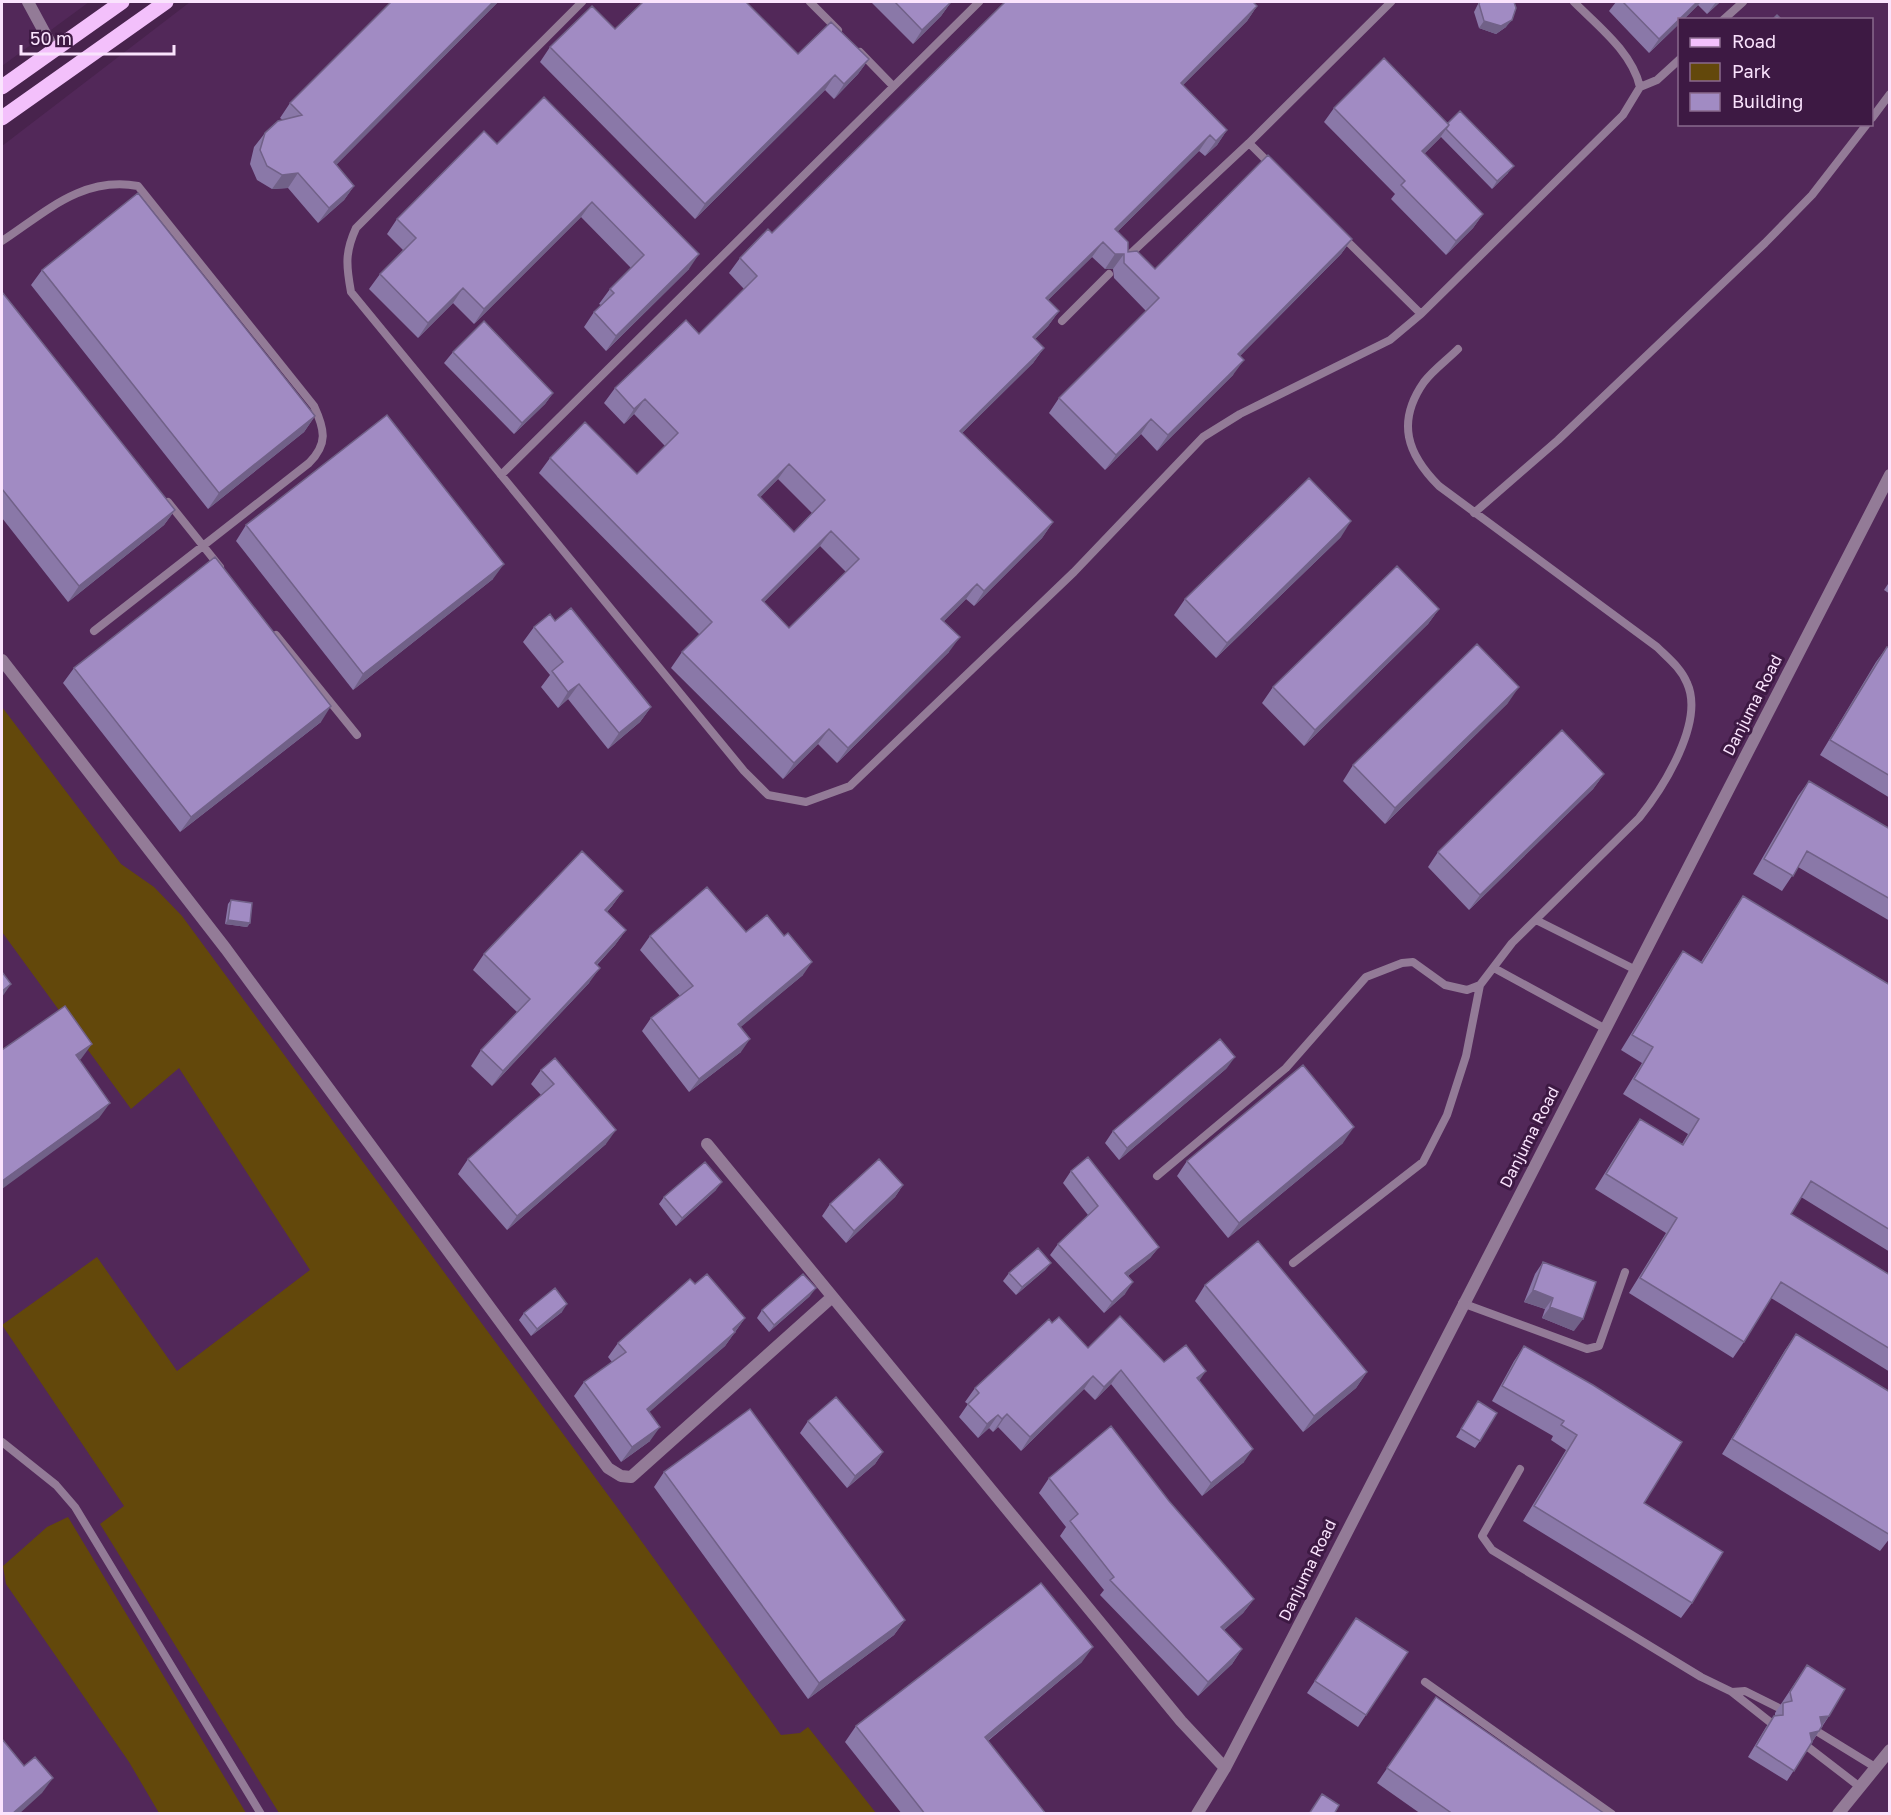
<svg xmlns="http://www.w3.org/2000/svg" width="1891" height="1815" viewBox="0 0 1891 1815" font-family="'Golos Text',sans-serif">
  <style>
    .built { fill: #522859; fill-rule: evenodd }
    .green { fill: #63480b }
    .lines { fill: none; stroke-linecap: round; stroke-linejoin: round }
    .service { stroke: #937b97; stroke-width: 8 }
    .minor { stroke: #937b97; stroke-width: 12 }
    .primary { stroke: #f3c0fb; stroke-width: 15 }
    .wall { fill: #8a78a8; fill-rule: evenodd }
    .shaded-wall { fill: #716188 }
    .building { fill: #a18bc3; stroke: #716188; stroke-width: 1.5; fill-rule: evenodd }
    .labels { text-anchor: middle; stroke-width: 6; stroke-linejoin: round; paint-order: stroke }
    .street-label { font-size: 16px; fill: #fae3fd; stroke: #3d1943 }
  </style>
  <rect width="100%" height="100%" fill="#48234d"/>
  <path class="built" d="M2 2H89L2 66Z
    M190 2H1889V1813L2 1814V146ZM1680 20H1872V124H1680Z"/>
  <path class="green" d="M2 707 121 864 154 887 182 916 619 1510 781 1735 800 1733 808 1727 876 1813H279L100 1524 124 1506 2 1325 97 1257 177 1371 310 1270 179 1068 131 1109 2 932Z
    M68 1517 246 1813H159L129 1762 6 1584 3 1566 47 1527Z"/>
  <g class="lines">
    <path class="service" d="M582 2 356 228C345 252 346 265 351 292L744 771 768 795 806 802 850 786 1074 572 1203 437 1240 414 1390 340 1421 314 1623 115 1640 87C1632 52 1598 26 1574 2
      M810 2 838 30
      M1723 20 1743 2
      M860 52 893 86
      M1640 87 1657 80 1680 59
      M1872 118 1890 94
      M1249 143 1272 166
      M1342 236 1421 314
      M2 241C46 212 82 176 138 186L314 406C325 430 328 444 309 463L94 631
      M1126 258 1249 143 1391 2
      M1062 321 1109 274
      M501 475 979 2
      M168 502 220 567
      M1474 513 1558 440 1765 243 1812 195 1867 124
      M276 635 357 735
      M1536 920 1634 969
      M1494 968 1604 1028
      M1157 1176 1286 1068 1366 977 1402 963 1413 962 1445 985 1467 990 1480 985 1512 943 1639 818C1663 788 1705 722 1687 683 1681 668 1668 658 1657 647L1439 486C1407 454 1396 422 1424 382 1433 370 1447 360 1458 349
      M1293 1263 1423 1162 1447 1115 1466 1056 1480 985
      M1462 1303 1587 1349 1599 1346 1625 1272
      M2 1442 56 1485 75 1507 261 1814
      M1520 1469 1482 1536 1492 1550 1701 1677 1732 1692 1770 1722
      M1425 1682 1612 1814
      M1732 1692 1745 1691 1779 1708
      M1818 1732 1875 1767
      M1808 1747 1860 1787"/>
    <path class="minor" d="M28 2 54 50
      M2 660 226 949 608 1468 621 1476 631 1477 831 1298
      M707 1144 1181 1721 1225 1768
      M1197 1814 1225 1768 1293 1637 1890 475
      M1838 1814 1890 1750"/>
    <path class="primary" d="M2 87 122 2
      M2 118 166 2"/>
  </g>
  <path class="wall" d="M391 2H498L336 165 354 186 344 200 318 223 288 188 272 189 257 180 250 164 254 147 265 133 283 120 280 118 290 103Z
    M871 2H951L941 16 913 44Z
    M1479 2H1514L1506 27 1496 34 1479 28 1474 12Z
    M1616 2H1720L1707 14 1698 5 1683 20H1680V23L1649 53 1609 11Z
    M1257 6 1247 21 1183 85 1227 130 1217 145 1205 156 1199 151 1117 232 1128 252 1155 269 1352 239 1341 254 1240 356 1233 375 1157 451 1141 434 1105 470 1049 413 1059 398 1146 311 1114 278 1113 269H1105L1092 257 1048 300 1059 311 1048 326 1035 339 1044 348 1033 363 962 433 1053 522 1042 538 974 606 966 599 944 621 949 652 837 763 818 744 783 779 671 668 682 652 700 635 539 473 550 458 637 474 665 446 634 414 624 424 604 403 615 388 699 334 744 289 729 273 740 258 772 233ZM778 479 812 513 794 532 760 497ZM820 546 846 572 789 628 764 602Z
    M615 29 798 54 869 59 858 74 834 99 825 90 695 219 540 62 550 47Z
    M544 97 689 269 606 351 584 327 594 312 601 305 599 304 610 289 631 268 581 217 474 324 453 303 418 338 369 289 380 274 403 250 387 234 397 219 497 144Z
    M1334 108 1448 123 1508 173 1492 189 1441 137 1424 154 1483 214 1473 228 1446 255 1391 199 1395 194 1324 122Z
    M42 270 315 416 304 432 208 509 31 285Z
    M2 292 175 510 164 525 68 602 2 518Z
    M453 352 553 393 545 404 514 434 444 363Z
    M246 525 493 579 353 690 236 541Z
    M1341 537 1216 658 1174 615 1185 599Z
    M1890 581V594L1884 590Z
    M1439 609 1428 624 1304 746 1262 703 1273 687Z
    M555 621 651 707 640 722 608 749 568 699 558 708 541 687 550 675 523 642 534 627Z
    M1887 647 1890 648V798L1820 755 1876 662Z
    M74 668 321 722 180 832 63 683Z
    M1508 703 1385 824 1343 781 1353 765Z
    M1604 774 1593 789 1469 910 1428 867 1438 852Z
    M1809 781 1890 829V921L1798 867 1782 891 1753 874 1798 796Z
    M623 891 612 906 607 912 626 930 615 945 597 965 589 983 492 1086 471 1066 481 1050 517 1012 473 970 484 954Z
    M1743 896 1890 985V1252L1801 1197 1791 1214 1890 1275V1372L1771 1298 1744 1342 1733 1358 1629 1293 1666 1233 1595 1189 1629 1134 1640 1119 1682 1144 1688 1134 1623 1094 1642 1063 1621 1050 1672 967 1683 951 1701 962 1732 912Z
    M231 900 250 923 247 927 225 924 228 904Z
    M746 932 803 975 740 1027 741 1052 689 1092 642 1031 651 1018 680 996 640 950 650 936Z
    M1227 1068 1119 1160 1105 1143 1113 1131Z
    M541 1070 606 1144 507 1230 458 1174 468 1159 541 1095 531 1084Z
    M1343 1143 1228 1238 1177 1176 1187 1161Z
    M1071 1171 1159 1247 1150 1258 1128 1276 1125 1294 1104 1313 1050 1255 1058 1244 1088 1215 1063 1183Z
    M903 1185 895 1197 846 1243 822 1216 830 1204Z
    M716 1190 676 1226 659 1204 664 1197Z
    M1543 1262 1574 1331 1542 1318 1545 1309 1524 1302 1535 1274Z
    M1051 1263 1045 1270 1016 1295 1003 1281 1009 1273Z
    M695 1284 745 1318 725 1346 649 1412 650 1441 621 1462 574 1396 584 1382 612 1362 608 1357 618 1343Z
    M1205 1285 1367 1372 1356 1388 1303 1432 1195 1301Z
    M810 1296 769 1332 757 1318 762 1310Z
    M562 1312 531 1336 519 1320 524 1313Z
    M1052 1323 1088 1348 1164 1362 1199 1381 1244 1462 1202 1496 1111 1384 1095 1400 1084 1389 1021 1451 998 1427 993 1432 989 1428 978 1438 959 1417 968 1404 965 1402 975 1388Z
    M1796 1334 1890 1392V1538L1880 1551 1722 1454 1785 1350Z
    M1524 1346 1644 1503 1692 1603 1681 1618 1523 1521 1566 1450 1551 1440 1553 1436 1492 1401 1514 1361Z
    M1478 1401 1480 1441 1475 1448 1456 1437Z
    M808 1421 883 1452 875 1464 847 1488 800 1433Z
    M664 1472 905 1620 894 1635 808 1699 654 1487Z
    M1049 1478 1169 1501 1254 1599 1243 1613 1224 1630 1242 1649 1232 1664 1198 1696 1100 1595 1104 1590 1060 1536 1066 1527 1039 1493Z
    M1348 1630 1366 1715 1358 1727 1307 1693Z
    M1082 1662 988 1741 1046 1814H902L845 1742 856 1726Z
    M1807 1665 1829 1716 1787 1781 1748 1757 1766 1727 1774 1716H1775V1713Z
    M1436 1697 1605 1814H1421L1377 1783Z"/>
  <path class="shaded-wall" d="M493 2H498L324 177 334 162Z
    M951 2 941 16 913 44 922 30Z
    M1697 2H1701L1683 20H1680V23L1649 53 1659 39Z
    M1716 2H1720L1707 14Z
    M1257 6 1247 21 1170 98 1181 83Z
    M1512 20 1506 27 1496 34 1479 28 1484 21Z
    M869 59 858 74 834 99 844 84Z
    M835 75 825 90 695 219 705 204Z
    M1449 125 1439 139 1412 166 1422 151Z
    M1227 130 1217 145 1205 156 1216 141Z
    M1210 135 1199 151 1104 245 1115 229Z
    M1514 166 1508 173 1492 189 1497 181Z
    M298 173 288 188 272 189 282 175Z
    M354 186 344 200 318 223 329 208Z
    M592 202 581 217 474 324 484 309Z
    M1483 214 1473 228 1446 255 1456 241Z
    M1352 239 1341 254 1227 369 1238 354Z
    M1103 242 1092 257 1035 313 1046 298Z
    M699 254 689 269 606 351 616 336Z
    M1115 254H1124L1113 269H1105Z
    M463 288 453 303 418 338 428 323Z
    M1059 311 1048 326 1022 352 1033 337Z
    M1044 348 1033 363 949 446 960 431Z
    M1244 360 1233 375 1157 451 1168 435Z
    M553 393 545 404 514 434 522 423Z
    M645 399 634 414 624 424 634 409Z
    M315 416 304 432 208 509 219 493Z
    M1151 419 1141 434 1105 470 1116 455Z
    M789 464 778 479 747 511 758 495Z
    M175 510 164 525 68 602 79 586Z
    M1351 521 1341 537 1216 658 1227 643Z
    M1053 522 1042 538 974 606 984 591Z
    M831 531 820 546 751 615 762 600Z
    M504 564 493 579 353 690 363 674Z
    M977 584 966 599 931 634 941 619Z
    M1439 609 1428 624 1304 746 1315 730Z
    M960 637 949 652 837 763 848 748Z
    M579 684 568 699 558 708 568 692Z
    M1519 687 1508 703 1385 824 1395 808Z
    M331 706 321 722 180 832 191 817Z
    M651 707 640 722 608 749 619 733Z
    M829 729 818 744 783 779 794 763Z
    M1604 774 1593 789 1469 910 1480 895Z
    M623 891 612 906 594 925 605 910Z
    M228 920 250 923 247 927 225 924Z
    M626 930 615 945 584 978 595 963Z
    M812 962 803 975 729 1037 738 1024Z
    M600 968 589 983 492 1086 503 1071Z
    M11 984 2 997V991Z
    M750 1039 741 1052 689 1092 699 1079Z
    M92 1044 81 1059 66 1070 76 1055Z
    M1235 1057 1227 1068 1119 1160 1127 1148Z
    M110 1103 99 1118 2 1189V1181Z
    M1354 1127 1343 1143 1228 1238 1239 1223Z
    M616 1130 606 1144 507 1230 517 1216Z
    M722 1182 716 1190 676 1226 682 1218Z
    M903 1185 895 1197 846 1243 854 1231Z
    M1159 1247 1150 1258 1117 1285 1125 1273Z
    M1051 1263 1045 1270 1016 1295 1022 1287Z
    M1133 1282 1125 1294 1104 1313 1112 1302Z
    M816 1288 810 1296 769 1332 774 1325Z
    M1533 1290 1553 1298 1545 1309 1524 1302Z
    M567 1304 562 1312 531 1336 537 1329Z
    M1550 1307 1583 1319 1574 1331 1542 1318Z
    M745 1318 725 1346 637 1423 647 1409Z
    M1121 1370 1111 1384 1095 1400 1104 1387Z
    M1206 1371 1197 1384V1378Z
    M1367 1372 1356 1388 1303 1432 1314 1416Z
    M1093 1376 1084 1389 1021 1451 1030 1437Z
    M1007 1414 998 1427 993 1432 1002 1419Z
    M998 1415 989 1428 978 1438 987 1424Z
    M660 1427 650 1441 621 1462 632 1447Z
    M1253 1449 1244 1462 1202 1496 1211 1483Z
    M883 1452 875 1464 847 1488 855 1476Z
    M1254 1599 1243 1613 1211 1642 1221 1627Z
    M905 1620 894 1635 808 1699 819 1683Z
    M1093 1647 1082 1662 974 1752 985 1737Z
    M1242 1649 1232 1664 1198 1696 1208 1682Z
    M1829 1716 1821 1727 1820 1717Z
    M1819 1731 1812 1742 1810 1733Z
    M53 1778 42 1793 19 1814H12Z"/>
  <path class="building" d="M391 2H493L334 162 354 186 329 208 298 173 282 175 267 166 260 150 265 133 278 121 302 115 290 103Z
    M643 2H746L798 54 831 22 869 59 844 84 835 75 705 204 550 47 592 6 615 29Z
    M895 2H951L922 30Z
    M1005 2H1253L1257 6 1181 83 1227 130 1216 141 1210 135 1115 229 1128 242V252L1137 251 1155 269 1268 155 1352 239 1238 354 1244 360 1168 435 1151 419 1116 455 1059 398 1159 298 1124 263V254H1115L1103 242 1046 298 1059 311 1033 337 1044 348 960 431 1053 522 984 591 977 584 941 619 960 637 848 748 829 729 794 763 682 652 712 622 550 458 585 422 637 474 678 433 645 399 634 409 615 388 686 320 699 334 757 276 740 258 768 229 772 233ZM789 464 825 500 794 532 758 495ZM831 531 859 559 789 628 762 600Z
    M1480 2H1514L1516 8 1512 20 1501 26 1484 21 1479 4Z
    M1623 2H1697L1659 39Z
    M1777 15 1782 20H1772Z
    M1384 58 1449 125 1422 151 1483 214 1456 241 1401 185 1405 181 1334 108Z
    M544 97 699 254 616 336 594 312 614 293 610 289 644 255 592 202 484 309 463 288 428 323 380 274 416 238 397 219 484 131 497 144Z
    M1460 111 1514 166 1497 181 1446 129 1449 125 1448 123Z
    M138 193 315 416 219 493 42 270Z
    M2 292 175 510 79 586 2 489Z
    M484 321 553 393 522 423 453 352Z
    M387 415 504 564 363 674 246 525Z
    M1309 478 1351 521 1227 643 1185 599Z
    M215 557 331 706 191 817 74 668Z
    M1397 566 1439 609 1315 730 1273 687Z
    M571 608 651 707 619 733 579 684 568 692 552 671 563 662 534 627 550 614 555 621Z
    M1477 644 1519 687 1395 808 1353 765Z
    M1887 647 1890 648V776L1830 740Z
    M1562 730 1604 774 1480 895 1438 852Z
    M1809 781 1890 829V899L1807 851 1793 876 1764 859Z
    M582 851 623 891 605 910 626 930 595 963 600 968 503 1071 481 1050 530 999 484 954Z
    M707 887 746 932 767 915 784 936 788 933 812 962 738 1024 750 1039 699 1079 651 1018 693 986 650 936Z
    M1743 896 1890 985V1230L1811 1181 1791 1214 1890 1275V1349L1781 1282 1744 1342 1640 1278 1677 1218 1606 1174 1640 1119 1683 1145 1699 1119 1634 1079 1653 1047 1632 1035 1683 951 1702 963Z
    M231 900 252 903 250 923 228 920Z
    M2 972 11 984 2 991Z
    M65 1006 92 1044 76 1055 110 1103 2 1181V1050Z
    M1220 1039 1235 1057 1127 1148 1113 1131Z
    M555 1058 616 1130 517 1216 468 1159 554 1084 541 1070Z
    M1303 1065 1354 1127 1239 1223 1187 1161Z
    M1088 1157 1159 1247 1125 1273 1133 1282 1112 1302 1058 1244 1098 1206 1071 1171Z
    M879 1159 903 1185 854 1231 830 1204Z
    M705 1162 722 1182 682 1218 664 1197Z
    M1258 1241 1367 1372 1314 1416 1205 1285Z
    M1038 1248 1051 1263 1022 1287 1009 1273Z
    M1543 1262 1596 1282 1583 1319 1550 1307 1553 1298 1533 1290Z
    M707 1274 745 1318 733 1329 735 1332 647 1409 660 1427 632 1447 584 1382 626 1352 618 1343 690 1279 695 1284Z
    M803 1274 816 1288 774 1325 762 1310Z
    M555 1288 567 1304 537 1329 524 1313Z
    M1120 1316 1164 1362 1186 1345 1206 1371 1197 1378 1253 1449 1211 1483 1121 1370 1104 1387 1093 1376 1030 1437 1007 1414 1002 1419 998 1415 987 1424 968 1404 979 1393 975 1388 1049 1319 1052 1323 1059 1317 1088 1348Z
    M1796 1334 1890 1392V1535L1732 1439Z
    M1524 1346 1593 1385 1682 1442 1644 1503 1723 1552 1692 1603 1534 1506 1577 1435 1561 1425 1564 1421 1502 1386Z
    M836 1397 883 1452 855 1476 808 1421Z
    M1478 1401 1497 1413 1480 1441 1461 1429Z
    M750 1409 905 1620 819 1683 664 1472Z
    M1111 1426 1169 1501 1254 1599 1221 1627 1242 1649 1208 1682 1110 1580 1114 1577 1070 1521 1078 1514 1049 1478Z
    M1041 1583 1093 1647 985 1737 1046 1814H925L856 1726Z
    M1356 1618 1408 1652 1366 1715 1315 1681Z
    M1807 1665 1845 1689 1829 1716 1820 1717 1822 1726 1819 1731 1810 1733 1812 1742 1794 1771 1756 1746 1774 1716 1783 1715V1703L1792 1701 1790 1692Z
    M1436 1697 1605 1814H1453L1387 1768Z
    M2 1739 24 1766 35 1757 53 1778 12 1814H2Z
    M1322 1794 1339 1805 1334 1814H1309Z"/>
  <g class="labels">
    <g class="street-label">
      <text transform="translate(1752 705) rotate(-63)" y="6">Danjuma Road</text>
      <text transform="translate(1529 1137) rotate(-63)" y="6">Danjuma Road</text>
      <text transform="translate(1307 1570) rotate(-64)" y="6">Danjuma Road</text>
    </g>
  </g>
  <rect width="1891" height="1815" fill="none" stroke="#fae3fd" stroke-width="6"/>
  <rect x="1678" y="18" width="195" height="108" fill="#3d1943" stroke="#896a8d" stroke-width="1.5"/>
  <rect x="1690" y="38" width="30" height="9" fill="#f3c0fb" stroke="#896a8d" stroke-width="1.5"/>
  <text x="1732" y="48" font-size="18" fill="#fae3fd">Road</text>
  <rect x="1690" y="63" width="30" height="18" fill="#63480b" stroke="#896a8d" stroke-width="1.5"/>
  <text x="1732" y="78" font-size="18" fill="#fae3fd">Park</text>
  <rect x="1690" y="93" width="30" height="18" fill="#a18bc3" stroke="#896a8d" stroke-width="1.5"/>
  <text x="1732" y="108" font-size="18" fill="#fae3fd">Building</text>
  <path d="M21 45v9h153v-9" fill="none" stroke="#fae3fd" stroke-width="3"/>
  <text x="30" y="45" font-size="18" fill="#fae3fd" stroke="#3d1943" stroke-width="4.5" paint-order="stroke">50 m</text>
</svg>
